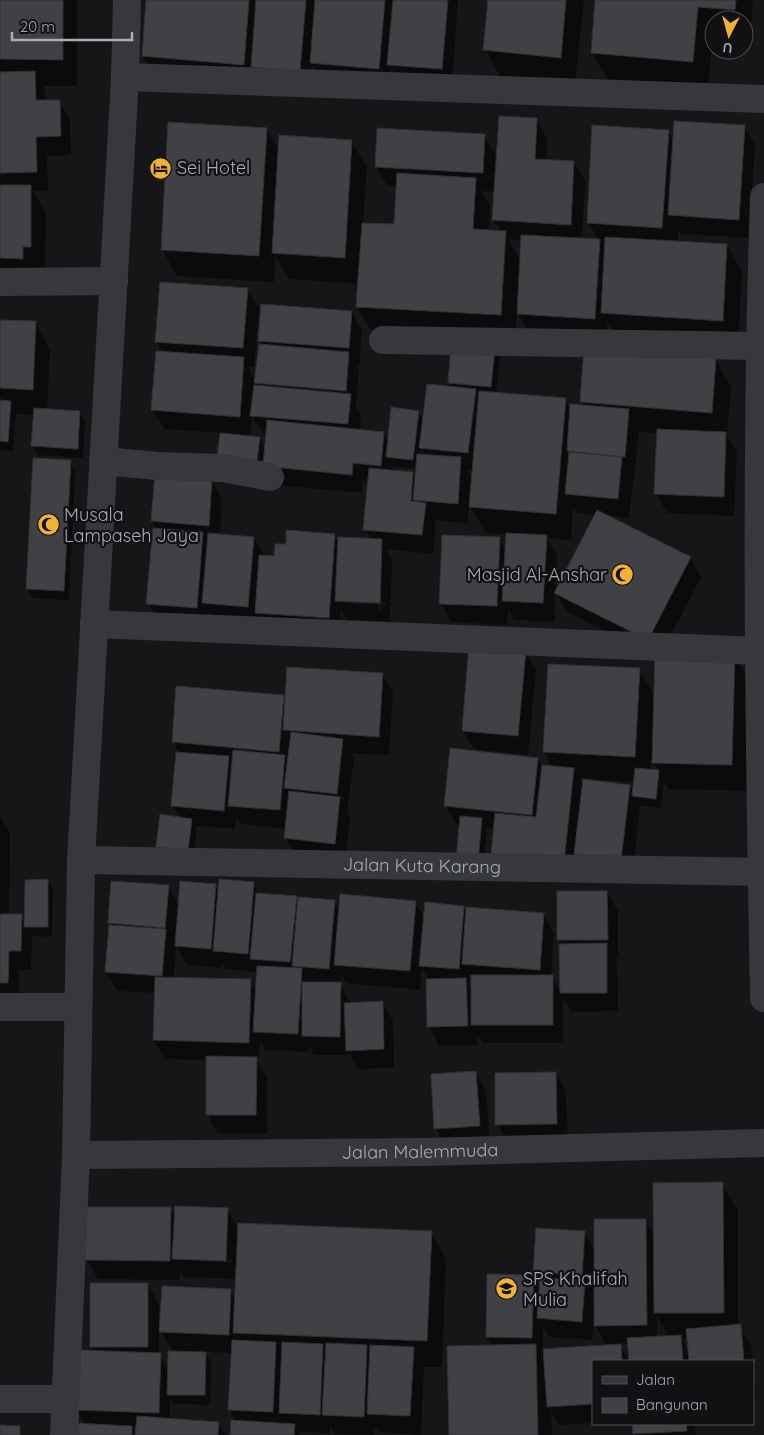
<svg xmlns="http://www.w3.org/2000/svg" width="764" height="1435" viewBox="0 0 764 1435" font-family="Quicksand,sans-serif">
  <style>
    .shadow { fill: #0007; fill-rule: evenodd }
    .building { fill: #404145; stroke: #303034 }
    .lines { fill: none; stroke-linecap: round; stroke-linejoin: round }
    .minor { stroke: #37383d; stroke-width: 28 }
    .labels { text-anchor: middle; stroke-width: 4.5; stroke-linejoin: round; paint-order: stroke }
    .poi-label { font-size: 18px; fill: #a8adb8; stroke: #111113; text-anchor: start }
    .street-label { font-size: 18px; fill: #a8adb8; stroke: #111113 }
  </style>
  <rect width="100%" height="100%" fill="#161618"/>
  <path class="shadow" d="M0 0H77V86H42L45 91V101H59L70 120 71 155 47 156 48 191H33L46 213 45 273 0 272Z
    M148 0H458L452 88 400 83 391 68 389 87 322 81 312 65 310 89 158 82 143 56Z
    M490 0H584L575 84 500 76 485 49Z
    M597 0H753L750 36 744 35V20H714L708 87 608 79 592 53Z
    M536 119 547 138 546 161 574 162 585 181 582 239 598 240 588 223 668 131 674 142 744 126 755 145 749 238 681 234 678 230V242L727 245 742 271 738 347 617 339 607 321 606 338 529 333 517 312 515 341 373 333 357 307 359 284 289 279 275 256 274 282 177 276 162 249 267 129 279 151 351 141 367 167 363 224 395 226 398 186 387 185 376 167 484 136 497 158ZM482 191 495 192 493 220 501 232 489 231 490 206ZM508 239 522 240 521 261Z
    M248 289 259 308 254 367H248L256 380 263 346 260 340 352 312 362 331 359 367 356 366 359 372 356 406 361 414 360 431 384 433 389 442 418 412 424 422 452 388 449 383 494 349 500 358 496 393 565 399 571 410 584 406 581 402 585 349 715 359 731 386 727 435 737 452 734 516 667 513 656 494 658 433 639 432 629 518 607 516 690 558 701 577 662 653 734 655 750 681 747 791 668 789 664 781 661 808 640 806 632 878 574 881 495 828H487L483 871 461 825 456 824 445 805 537 759 541 766 553 767 544 752 639 669 655 696 656 657 567 612 556 593 596 515 577 513 573 507 571 540 547 538 557 555 554 622 514 620 508 610 507 625 451 622 440 603 499 539 506 550 507 535 486 533 469 504 468 523 434 520 436 523 433 554 386 549 392 559 390 622 347 620 341 609 339 637 214 621 209 612 208 627 159 622 148 603 157 530 152 521 156 476 212 480 222 499 220 536 254 538 264 556 275 557 287 546 334 535 339 544 371 540 365 529 369 482 363 481 362 493 275 485 219 456 221 433 164 429 153 410 163 352 156 342ZM252 416 263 434 267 435 266 450 259 438 250 437ZM421 448 425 456 420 455ZM393 466 417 469 416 479 413 474 392 472ZM467 471H473V480ZM380 557H382L381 602 386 603V605H381V610H378V605L346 603ZM651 760 658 771H651ZM579 779H584L583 787ZM603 780 635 782 634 793 629 786 603 783Z
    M0 321 35 322 50 349 47 410 79 412 85 421 83 458 38 455 33 445 35 415 16 414 13 451 0 450Z
    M70 462 75 471 69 600 32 598 27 589Z
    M525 651 536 670 528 755 474 749 463 731Z
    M382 674 393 693 389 755 350 753 354 759 347 812 350 817 345 862 296 856 285 837 286 829 240 824 236 816 235 829 195 826 197 829 193 861 162 857 157 847 161 816 180 818 172 806 180 754 173 742 178 688 283 697 286 703Z
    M0 816 10 833 9 915H21L25 922 47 881 53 890 52 937 32 936 31 970 19 969V1001H0Z
    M253 883 259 894 296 897 299 902 334 901 340 911 415 902 425 919 463 907 467 913 543 914 554 933 551 976 561 992 562 946 559 940 607 892 618 911V958H614L617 964 618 1011 572 1012 563 997V1043H483L477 1033 478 1045 439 1046 429 1027 427 980H429L422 968 420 990 346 983 341 974 340 983 351 1004 382 1003 393 1021 394 1068 358 1069 350 1055H314L309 1046V1052L265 1050 260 1041 258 1062 267 1078V1134L218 1133 207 1114 208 1060 165 1059 154 1040 155 993 117 991 106 972 112 927 109 923 168 887 179 906 215 886 219 893ZM176 945 187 965 221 968 222 963 226 969 258 972 256 992 250 981 174 978ZM470 975H472V991L469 986Z
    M475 1072 486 1091 490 1145 446 1147 435 1128Z
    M556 1073 566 1092 568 1142 507 1143 497 1124Z
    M722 1184 738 1210V1326L751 1345 753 1361H630L629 1344H619L629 1361H593V1423L559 1425 551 1411 552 1435H450L492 1346 487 1337 533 1276 540 1289 541 1283 534 1272 584 1232 595 1250 645 1220 655 1237ZM583 1249H585L583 1281H581ZM591 1293 595 1294V1300ZM657 1315 669 1337 657 1338ZM594 1323 607 1347 543 1350V1326L549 1337 592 1340ZM682 1339H688L689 1353 686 1346Z
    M170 1208 176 1219 227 1210 239 1230 431 1232 446 1259 442 1367H424L421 1435 379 1432 374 1425V1435L335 1434 330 1426V1433L298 1432 300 1435H231L236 1421 229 1410 233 1353 205 1352 211 1362 210 1405 174 1404 170 1398V1420L219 1424 225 1435H137V1430H133L136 1435H75L85 1425 76 1409 94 1352 92 1347V1285H148L159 1304V1328L230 1290 236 1300 237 1279 185 1277 180 1270V1280L98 1279 87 1260ZM184 1258 232 1260V1262L184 1260ZM159 1328 173 1352 169 1369 159 1355Z
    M753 1364 756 1399H753Z
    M634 1424H695L696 1435H635Z"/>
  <path class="building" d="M0 0H63V60L0 59Z
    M146 0H249L244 65 142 56Z
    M256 0H306L300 71 251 67Z
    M315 0H385L379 69 310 63Z
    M393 0H448L442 69 387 65Z
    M488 0H566L561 58 483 50Z
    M595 0H736L735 10 698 7 693 62 591 53Z
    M35 71 36 100H60L61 136 36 137 37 172 0 173V72Z
    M499 116 537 118 535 159 574 161 571 225 492 220Z
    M674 121 745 125 739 220 668 215Z
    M168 122 267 128 259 256 161 250Z
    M592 125 669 130 662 228 587 223Z
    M377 128 485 134 483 173 375 167Z
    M279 135 352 140 345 258 272 253Z
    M397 173 476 178 473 229 506 231 501 315 356 307 362 223 394 224Z
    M0 185H31V247H23V259L0 258Z
    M521 235 600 239 595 319 517 314Z
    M605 237 727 244 723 321 601 313Z
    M160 282 248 288 243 348 155 342Z
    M261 304 352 311 349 348 258 341Z
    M0 320 36 321 33 390 0 388Z
    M451 343 495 347 491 387 448 383Z
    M259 344 349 352 346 391 254 383Z
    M584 348 716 358 712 413 580 402Z
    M156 351 244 357 240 417 151 410Z
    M427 384 476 389 468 453 419 448Z
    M254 385 351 394 348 424 250 416Z
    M479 391 566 398 556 514 469 507Z
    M0 400 11 401 8 442 0 441Z
    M570 404 629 409 625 457 567 451Z
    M391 407 419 411 413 460 386 457Z
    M34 408 80 411 78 449 31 446Z
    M267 420 384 432 381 466 353 463 352 475 263 466Z
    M657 429 726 432 724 497 654 494Z
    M220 433 260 437 257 461 217 456Z
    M569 452 622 457 618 499 565 494Z
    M417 454 461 457 458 504 413 500Z
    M33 458 71 460 64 591 26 589Z
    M369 468 413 472 411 501 426 503 422 535 363 530Z
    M155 474 212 479 209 526 151 521Z
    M597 510 691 557 648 640 554 593Z
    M153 528 203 532 197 608 146 604Z
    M286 530 335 534 329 618 255 613 259 555 274 556 275 544H286Z
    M208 533 254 537 248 607 202 603Z
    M506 533 547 535 543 603 502 601Z
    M442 535 500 537 497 606 439 604Z
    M338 537 382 539 380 603 335 601Z
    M469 645 526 650 518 736 462 731Z
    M655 651 735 654 732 765 652 763Z
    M548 664 640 668 635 757 543 752Z
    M287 667 383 673 379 737 283 730Z
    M176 686 284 695 279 752 172 742Z
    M291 732 343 739 337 794 284 788Z
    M450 748 538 758 532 815 444 806Z
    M233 750 285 755 280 810 228 806Z
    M176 752 229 756 224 811 171 806Z
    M542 765 574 768 564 862 491 855 495 813 536 817Z
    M635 768 659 770 656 799 632 796Z
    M583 779 630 785 621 860 574 854Z
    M289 791 340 797 335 844 284 838Z
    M160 814 192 819 188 851 156 847Z
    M460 816 482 818 478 862 456 860Z
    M48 879V927H24L25 880Z
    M219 879 254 882 248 954 213 951Z
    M111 881 169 885 165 928 108 923Z
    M180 881 216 884 211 949 175 946Z
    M557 891H607L608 940H557Z
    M256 893 297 896 290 962 250 959Z
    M340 894 416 901 410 971 334 965Z
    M298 897 335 900 329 969 292 966Z
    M425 902 464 906 459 969 419 966Z
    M466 907 544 913 540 970 462 964Z
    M0 914H22L21 951H9L8 983H0Z
    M109 925 166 929 162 976 105 972Z
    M607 943V993H560L559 944Z
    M257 966 302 968 298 1034 253 1032Z
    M471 975H553V1025H471Z
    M155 977 251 979 249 1043 153 1040Z
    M466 978 468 1026 427 1027 426 979Z
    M302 982H341L340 1037 302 1036Z
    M383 1001 384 1049 346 1051 344 1003Z
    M206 1056 257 1057 256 1115H206Z
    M476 1071 480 1126 434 1129 431 1074Z
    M556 1072 557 1124 495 1125V1073Z
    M723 1182 724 1313H654L653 1183Z
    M175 1206 228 1208 226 1261 172 1259Z
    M86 1207H171L170 1261 85 1260Z
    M594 1219H646L647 1325 594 1326Z
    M238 1223 432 1231 427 1341 233 1333Z
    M536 1228 585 1231 582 1275 533 1272Z
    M487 1274 534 1275 532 1338 486 1337Z
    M540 1277 585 1281 582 1322 537 1318Z
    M90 1283H148V1347H90Z
    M162 1286 231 1289 229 1335 159 1332Z
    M741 1324 744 1361H689L686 1329Z
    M681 1335 683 1361H629L627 1338Z
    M232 1340 276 1342 273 1412 228 1410Z
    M282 1342 323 1344 320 1415 279 1413Z
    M326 1343 367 1345 364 1417 322 1415Z
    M536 1344 538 1435H449L447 1346Z
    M621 1344 622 1361H593V1404L547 1407 543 1349Z
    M370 1345 414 1347 410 1416 367 1414Z
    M77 1350 161 1353 159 1413 75 1410Z
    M168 1351 206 1352 205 1395H167Z
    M137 1416 219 1422 218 1435H135Z
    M231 1420 295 1424 294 1435H230Z
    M74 1423 132 1426V1435H74Z
    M632 1424H686L687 1431 633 1434Z
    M0 1425 20 1426V1435H0Z"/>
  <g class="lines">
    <g class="minor">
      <path d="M125 77 764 99"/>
      <path d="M764 197C755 464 759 731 764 998"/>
      <path d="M0 282 114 281"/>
      <path d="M383 340 759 346"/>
      <path d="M103 461 158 466 223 468 270 477"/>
      <path d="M94 624 758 651"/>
      <path id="s1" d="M81 860 764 872"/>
      <path d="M0 1007H77"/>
      <path id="s2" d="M76 1155 424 1152 764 1143"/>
      <path d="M0 1399H64"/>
      <path d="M64 1435 76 1155 81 860 125 77 127 0"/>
    </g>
  </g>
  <defs>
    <symbol id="hotel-disc" viewBox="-11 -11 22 22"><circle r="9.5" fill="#f2b134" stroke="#111113"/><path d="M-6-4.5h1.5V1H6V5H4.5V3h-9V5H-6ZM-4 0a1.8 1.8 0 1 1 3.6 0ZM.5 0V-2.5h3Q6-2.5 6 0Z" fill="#111"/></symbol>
    <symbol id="mosque-disc" viewBox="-11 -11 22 22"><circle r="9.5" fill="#f2b134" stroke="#111113"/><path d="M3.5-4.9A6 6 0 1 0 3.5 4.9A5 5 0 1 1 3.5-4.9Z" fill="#111"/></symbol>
    <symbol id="school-disc" viewBox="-11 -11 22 22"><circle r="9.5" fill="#f2b134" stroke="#111113"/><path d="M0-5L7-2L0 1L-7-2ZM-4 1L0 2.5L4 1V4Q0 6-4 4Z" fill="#111"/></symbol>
  </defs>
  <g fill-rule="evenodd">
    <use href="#hotel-disc" x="148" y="156" width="25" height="25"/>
    <use href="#mosque-disc" x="36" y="512" width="25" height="25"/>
    <use href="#mosque-disc" x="610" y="562" width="25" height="25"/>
    <use href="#school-disc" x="494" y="1276" width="25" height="25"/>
  </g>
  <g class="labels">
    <g class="poi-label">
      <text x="177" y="174">Sei Hotel</text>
      <text x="64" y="521">Musala<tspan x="64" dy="21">Lampaseh Jaya</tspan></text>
      <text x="607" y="581" text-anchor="end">Masjid Al-Anshar</text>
      <text x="523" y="1285">SPS Khalifah<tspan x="523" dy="21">Mulia</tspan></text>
    </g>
    <g class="street-label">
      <text dy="6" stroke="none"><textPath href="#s1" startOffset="341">Jalan Kuta Karang</textPath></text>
      <text dy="6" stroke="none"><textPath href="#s2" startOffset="344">Jalan Malemmuda</textPath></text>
    </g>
  </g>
  <rect x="592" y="1360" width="162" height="65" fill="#111113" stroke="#4d4f55"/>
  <rect x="602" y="1376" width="25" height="8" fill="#37383d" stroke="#4d4f55"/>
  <text x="636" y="1385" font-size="15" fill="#a8adb8">Jalan</text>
  <rect x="602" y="1398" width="25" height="15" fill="#404145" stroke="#4d4f55"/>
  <text x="636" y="1410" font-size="15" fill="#a8adb8">Bangunan</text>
  <g transform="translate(729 35) rotate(186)"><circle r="24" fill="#111113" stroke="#4d4f55"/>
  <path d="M0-4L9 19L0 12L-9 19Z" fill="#f2b134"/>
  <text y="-8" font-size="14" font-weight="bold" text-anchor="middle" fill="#a8adb8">U</text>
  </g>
  <path d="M12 32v8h120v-8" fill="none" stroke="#a8adb8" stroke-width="2.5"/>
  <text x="20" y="32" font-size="15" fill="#a8adb8" stroke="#111113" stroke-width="4" paint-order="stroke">20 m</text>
</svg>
